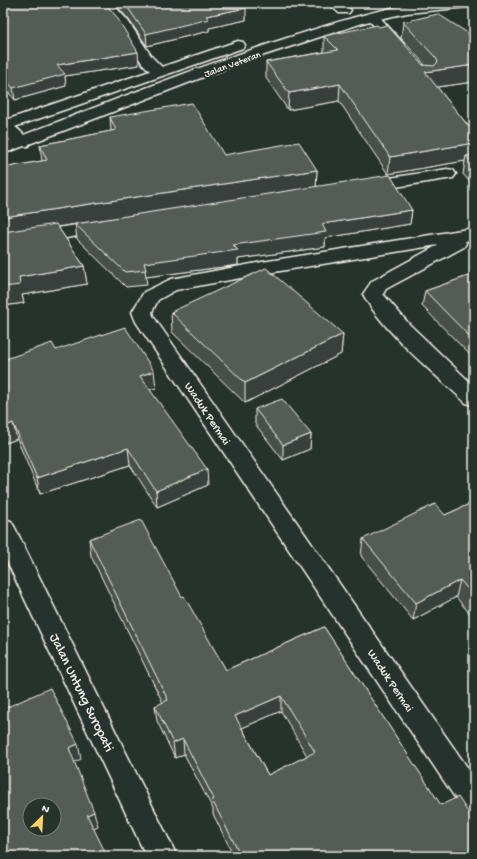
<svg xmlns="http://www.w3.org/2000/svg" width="477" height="859" viewBox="0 0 477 859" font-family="'Gochi Hand',sans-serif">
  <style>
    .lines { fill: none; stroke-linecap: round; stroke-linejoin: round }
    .lane-casing { stroke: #f4f1e8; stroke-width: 3 }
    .street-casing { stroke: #f4f1e8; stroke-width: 3 }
    .highway-casing { stroke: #f4f1e8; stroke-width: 3 }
    .lane { fill: #26332d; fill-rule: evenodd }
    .street { fill: #26332d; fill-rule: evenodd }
    .highway { fill: #26332d; fill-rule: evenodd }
    .wall { fill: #474f49; stroke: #f4f1e8; fill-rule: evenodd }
    .shaded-wall { fill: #39403c; stroke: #f4f1e8 }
    .building { fill: #525c55; stroke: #f4f1e8; fill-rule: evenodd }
    .labels { text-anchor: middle; stroke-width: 4; stroke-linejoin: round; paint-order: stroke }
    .far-street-label { font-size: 10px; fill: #f4f1e8; stroke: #26332d }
    .street-label { font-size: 12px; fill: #f4f1e8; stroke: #26332d }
    .near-street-label { font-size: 14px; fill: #f4f1e8; stroke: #26332d }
  </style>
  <rect width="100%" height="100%" fill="#26332d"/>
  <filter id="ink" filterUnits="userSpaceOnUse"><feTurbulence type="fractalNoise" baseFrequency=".025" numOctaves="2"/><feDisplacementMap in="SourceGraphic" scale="8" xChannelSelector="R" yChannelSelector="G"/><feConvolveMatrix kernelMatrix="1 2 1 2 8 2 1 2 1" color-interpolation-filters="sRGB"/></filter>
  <g filter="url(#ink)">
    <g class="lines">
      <defs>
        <path id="lane" d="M373 13 377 14 403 43 404 46 403 49H393L369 20 367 17 369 14Z"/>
        <path id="street" d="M97 3H112L128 21 152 57 166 71 163 74H153L142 63 118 27Z
          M328 3H344L351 10 349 13H339Z
          M3 120C13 123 24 134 30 142L28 146C16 148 11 141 3 134Z
          M447 169 453 170 456 174 453 178 364 192 358 191 355 187 358 183 364 182Z
          M106 220 112 222 115 226 112 230 3 249V237Z
          M474 228V240L465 241 466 243 464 247 386 289 383 294 409 324 474 386V406L466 403C435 374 383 332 363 294L372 281 438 245 262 274 176 290 158 300 152 312 153 316 474 777V815L464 811 136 322 132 312 144 292 171 279 262 262Z
          M3 519 11 521 15 528 177 856H146L3 553Z"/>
        <path id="highway" d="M425 3H474V4L468 7 407 13 366 22 240 63 3 154V143C97 107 191 69 287 38 332 24 377 8 425 3Z
          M238 41 243 42 245 45 243 48 3 131V121Z"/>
      </defs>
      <use href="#lane" class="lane-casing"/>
      <use href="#street" class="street-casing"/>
      <use href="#highway" class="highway-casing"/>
      <use href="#lane" class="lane"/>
      <use href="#street" class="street"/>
      <use href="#highway" class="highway"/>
    </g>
    <path class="wall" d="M3 3 139 65 65 76 66 86 15 100 9 93 3 96Z
      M114 3H258L245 7 246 20 209 28V31L147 46 129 20Z
      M403 22 474 37V82L437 87 474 133V187L463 174 465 161 388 174 339 101 288 110 266 78V62L324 52V36L423 65H425L401 38Z
      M110 117 224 155 317 170 316 187 412 210 410 224 325 238V247L238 259V265L146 277 147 285 126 287 77 239 75 224 58 227 84 266 87 284 22 295 24 303 3 306V168L42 161 40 145 111 131Z
      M474 274V355L471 356 422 306 425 291Z
      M171 312 343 334 341 354 245 403 172 332Z
      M56 350 156 388 150 390 208 485 157 507 130 465 40 494 17 439 6 443 3 437V360Z
      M255 409 311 434 310 449 283 460 255 424Z
      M474 502V619L456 597 413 620 361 556 363 539 445 515Z
      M89 539 182 597 226 670 324 627 474 856H234L213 814V809L184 754 175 758 157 721 155 706 163 703 91 556ZM281 711 307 756 268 775 242 728Z"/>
    <path class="shaded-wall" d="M235 3H258L235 9Z
      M246 8V20L209 28V31L147 46 146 34 206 16Z
      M138 52 139 65 65 76 66 86 15 100 13 88 57 65Z
      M474 65V82L423 89 425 72Z
      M7 81 9 93 3 96V83Z
      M340 84 339 101 288 110 289 93Z
      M474 143V160L466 156 465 161 388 174 390 157Z
      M317 170 316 188 3 235V217Z
      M412 210 410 224 325 238V247L238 259V265L146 277 144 263 233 245 322 224Z
      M84 266 87 284 22 295 24 303 3 306V287L19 277Z
      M343 334 341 354 245 403V383Z
      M474 342V355L471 356Z
      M154 371 156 388 142 393 140 376Z
      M13 423 17 439 6 443 3 427Z
      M311 434 310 449 283 460V445Z
      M128 448 130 465 40 494 37 478Z
      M207 469 208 485 157 507 156 491Z
      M460 580 456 597 413 620 416 603Z
      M281 696V711L235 731V716Z
      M183 739 184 754 175 758 173 743Z
      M78 744 81 759 73 763 69 748Z
      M94 812 98 826 91 829 87 815Z"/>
    <path class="building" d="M3 3H105L116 16 138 52 57 65 65 74 13 88 7 81 3 83Z
      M124 3H241L246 8 206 16 209 19 146 34 128 8Z
      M438 14 474 37V65L425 72 474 133V143L390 157 340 84 289 93 266 62 338 50 324 36 377 25 379 27 387 25 423 65 434 66 438 62 436 58 403 22Z
      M192 103 224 155 299 142 317 170 3 217V168L47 160 40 145 116 130 110 117Z
      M474 155V165L466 156Z
      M390 175 412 210 322 224 326 232 233 245 238 250 144 263 146 270 125 272 75 224Z
      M56 224 84 266 19 277 20 285 3 287V232Z
      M266 268 343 334 245 383 171 312Z
      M474 274V341L425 291Z
      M125 327 154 371 140 376 207 469 156 491 128 448 37 478 13 423 3 427V360L52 343 56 350Z
      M282 399 311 434 283 445 255 409Z
      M474 502V596L460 580 416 603 363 539 435 504 445 515Z
      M141 520 182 597 184 596 226 670 324 627 441 805 458 797 474 821V856H241L212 800 214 799 183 739 173 743 155 706 168 700 89 539ZM281 696 315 752 268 775 235 716Z
      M50 688 78 744 69 748 94 812 87 815 107 856H3V709ZM30 805H54V829H30Z"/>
  </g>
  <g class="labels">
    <g class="far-street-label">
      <text transform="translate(232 63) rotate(-20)" y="4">Jalan Veteran</text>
    </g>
    <g class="street-label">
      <text transform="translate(208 413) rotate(56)" y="4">Waduk Permai</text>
      <text transform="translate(391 680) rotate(56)" y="4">Waduk Permai</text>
    </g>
    <g class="near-street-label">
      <text transform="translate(83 692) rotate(64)" y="5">Jalan Untung Suropati</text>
    </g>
  </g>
  <rect width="477" height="859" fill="none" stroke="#26332d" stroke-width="16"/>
  <rect x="8" y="8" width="461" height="843" fill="none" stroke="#f4f1e8" stroke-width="1.5" filter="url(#ink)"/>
  <g transform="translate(42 817) rotate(24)"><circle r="19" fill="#26332d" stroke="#787f78"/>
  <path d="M0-3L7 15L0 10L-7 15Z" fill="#ffd166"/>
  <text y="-6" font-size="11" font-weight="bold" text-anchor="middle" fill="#f4f1e8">N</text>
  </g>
</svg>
